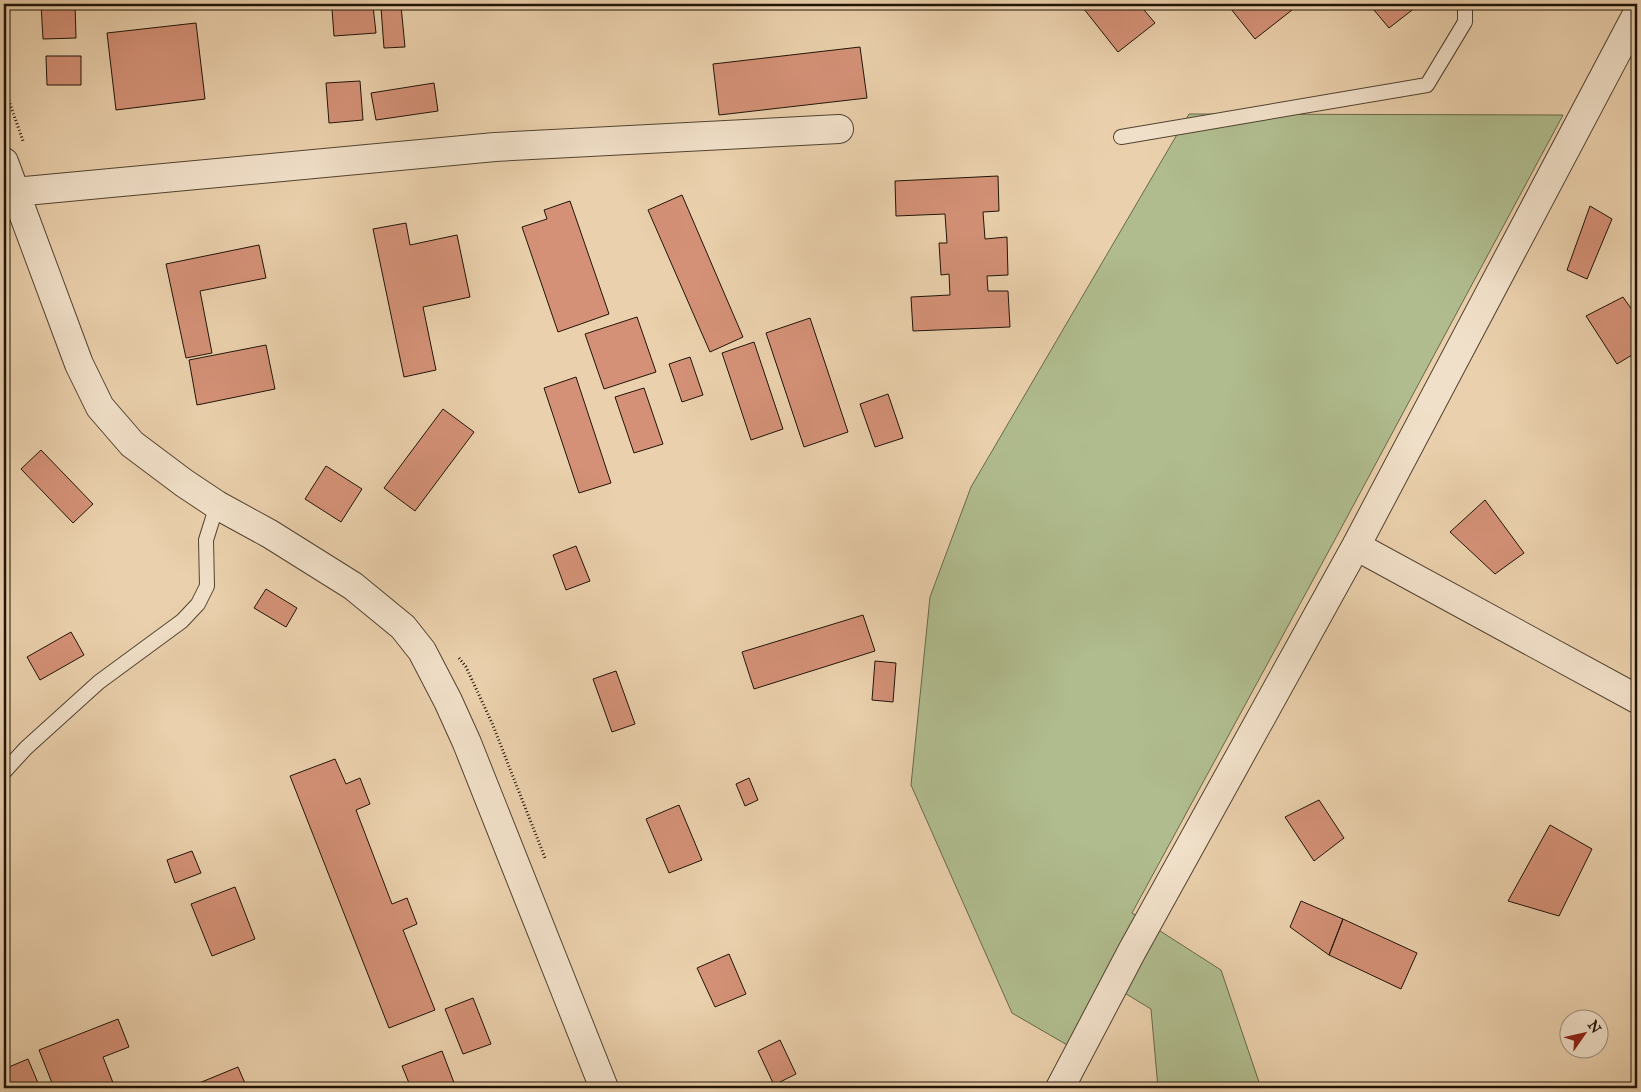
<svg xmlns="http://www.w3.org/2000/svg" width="1641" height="1092" viewBox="0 0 1641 1092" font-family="'IM FELL Great Primer',serif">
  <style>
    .green { fill: #b0bc8e; stroke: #68684a }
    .building { fill: #d49177; stroke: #201407 }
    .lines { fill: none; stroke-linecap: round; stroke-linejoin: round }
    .lane-casing { stroke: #524330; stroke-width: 16 }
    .street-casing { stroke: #524330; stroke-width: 30 }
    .path { stroke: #201407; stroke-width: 3; stroke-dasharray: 1 2.5; stroke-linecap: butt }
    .lane { stroke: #f1e0c9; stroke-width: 14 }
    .street { stroke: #f1e0c9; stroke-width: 28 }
  </style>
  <rect width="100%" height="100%" fill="#ead0ac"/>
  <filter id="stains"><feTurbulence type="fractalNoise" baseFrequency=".004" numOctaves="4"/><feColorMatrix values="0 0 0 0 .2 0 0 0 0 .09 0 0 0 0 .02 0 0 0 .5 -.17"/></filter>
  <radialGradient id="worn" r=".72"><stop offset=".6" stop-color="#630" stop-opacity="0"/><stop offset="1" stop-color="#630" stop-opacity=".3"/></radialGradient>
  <path class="green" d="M1189 114 1563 115 1338 534 1132 913 1221 970 1261 1088H1158L1151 1009 1113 986 1081 1053 1012 1013 911 785 930 597 971 487Z"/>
  <path class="building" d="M41 4H75L76 38 43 39Z
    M1080 4H1139L1155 23 1118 52Z
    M1227 4H1287L1292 10 1255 39Z
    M1369 4H1420L1389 28Z
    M373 6 376 33 334 36 332 9Z
    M401 6 405 47 384 48 381 8Z
    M196 23 205 99 116 110 107 33Z
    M860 47 867 98 719 115 713 64Z
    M46 56H81V85H47Z
    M360 81 363 120 329 123 326 83Z
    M434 83 438 111 376 120 371 93Z
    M998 176 999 211 983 212 985 239 1007 237 1008 275 987 276 988 291H1008L1010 327 913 331 911 297 950 295 949 274 941 275 939 243H947L945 214 896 216 895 181Z
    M682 195 743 337 710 352 648 210Z
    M570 201 609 314 558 332 522 227 547 219 544 210Z
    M1590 206 1612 219 1587 279 1567 270Z
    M406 223 410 245 457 235 470 297 423 307 436 370 404 377 373 229Z
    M259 245 266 278 200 291 212 353 186 358 166 264Z
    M1623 297 1637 317V352L1617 364 1586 316Z
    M637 317 656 372 604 389 585 334Z
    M810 318 848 432 804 447 766 333Z
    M754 342 783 429 751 440 722 353Z
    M266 345 275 389 197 405 189 360Z
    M690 357 703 395 682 402 669 364Z
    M576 377 611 483 579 493 544 388Z
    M644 388 663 444 634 453 615 397Z
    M888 394 903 438 875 447 860 404Z
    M443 409 474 432 415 511 384 488Z
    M41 450 93 504 73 523 21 469Z
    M326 466 362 489 341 522 305 499Z
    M1485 500 1524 553 1495 574 1450 532Z
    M576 546 590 581 566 590 553 555Z
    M266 589 297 608 286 627 254 608Z
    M863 615 875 651 754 689 742 652Z
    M71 632 84 655 40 680 27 657Z
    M875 661 896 663 893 702 872 700Z
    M616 671 635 724 612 732 593 679Z
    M335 759 346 784 360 778 370 804 356 810 392 904 407 898 417 924 403 930 435 1010 389 1028 290 776Z
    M749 778 758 800 745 806 736 784Z
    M1319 800 1344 838 1314 861 1285 817Z
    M679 805 702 860 669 873 646 819Z
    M1550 825 1592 849 1559 916 1508 901Z
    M192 851 201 873 175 883 167 860Z
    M235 887 255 939 212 956 191 904Z
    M1301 901 1343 919 1329 955 1290 927Z
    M1343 919 1417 953 1401 989 1329 955Z
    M729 954 746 994 715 1007 697 968Z
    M473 998 491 1044 463 1054 445 1009Z
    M118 1019 129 1047 103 1057 115 1088H54L39 1050Z
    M780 1040 796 1074 774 1085 758 1051Z
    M442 1051 456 1088H411L402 1066Z
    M28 1059 40 1088H4V1069Z
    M238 1067 247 1088H187Z"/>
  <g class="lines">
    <defs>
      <path id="lane" d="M1121 137 1427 85 1465 22V4
        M4 772 26 748 99 682 182 621 198 604 207 586 206 540 217 505"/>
      <path id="street" d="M4 162 79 364 100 407 132 444 184 483 217 505 270 534 353 586 403 627 422 651 448 701 467 743 604 1088
        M4 193 495 147 839 129
        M1356 546 1637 699
        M1060 1088 1132 951 1356 546 1637 14"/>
    </defs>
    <use href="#lane" class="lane-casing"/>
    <use href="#street" class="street-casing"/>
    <path class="path" d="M4 87 23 141
      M459 658 466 667 492 723 545 858"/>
    <use href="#lane" class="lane"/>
    <use href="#street" class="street"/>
  </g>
  <rect width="1641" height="1092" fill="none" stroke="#ead0ac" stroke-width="20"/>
  <rect x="5" y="5" width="1631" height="1082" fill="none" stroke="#201407" stroke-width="2.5"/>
  <rect x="10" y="10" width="1621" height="1072" fill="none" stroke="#201407"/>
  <g transform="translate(1584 1034) rotate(56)"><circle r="24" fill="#f1e0c9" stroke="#9d8e7b"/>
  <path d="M0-4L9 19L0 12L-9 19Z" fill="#8f2418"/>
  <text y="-8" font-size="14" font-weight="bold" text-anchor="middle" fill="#201407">N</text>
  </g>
  <rect width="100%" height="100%" filter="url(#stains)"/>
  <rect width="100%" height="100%" fill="url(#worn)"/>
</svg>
